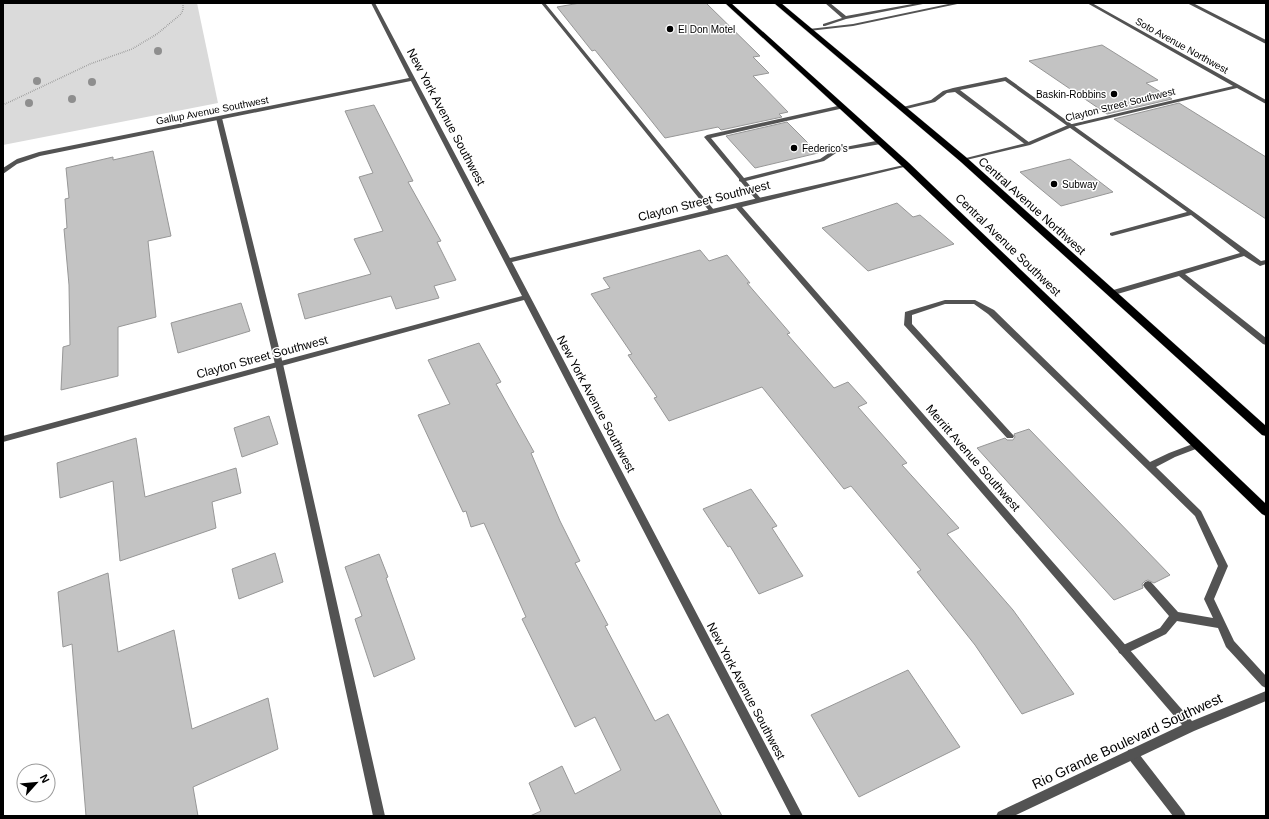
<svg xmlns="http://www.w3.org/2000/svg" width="1269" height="819" viewBox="0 0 1269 819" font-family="Helvetica,sans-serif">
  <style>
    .green { fill: #dadada }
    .building { fill: #c3c3c3; stroke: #979797 }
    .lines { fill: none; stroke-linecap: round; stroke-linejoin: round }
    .primary-casing { stroke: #dbdbdb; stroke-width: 1 }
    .path { stroke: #757575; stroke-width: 1.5; stroke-dasharray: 0.5 1.5; stroke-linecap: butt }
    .service { fill: #535353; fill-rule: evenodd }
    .minor { fill: #535353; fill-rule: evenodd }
    .primary { fill: #000; fill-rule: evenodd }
    .tree { fill: #8e8e8e }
    .poi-dot { fill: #000; stroke: #fff; stroke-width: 1.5 }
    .labels { text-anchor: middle; stroke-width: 3; stroke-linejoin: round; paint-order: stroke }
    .far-poi-label { font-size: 10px; fill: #000; stroke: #fff; text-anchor: start }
    .far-street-label { font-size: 10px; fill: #000; stroke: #fff }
    .street-label { font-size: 12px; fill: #000; stroke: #fff }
    .near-street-label { font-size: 14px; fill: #000; stroke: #fff }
  </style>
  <rect width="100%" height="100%" fill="#fff"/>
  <path class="green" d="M3 3H197L218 103 3 145Z"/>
  <path class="building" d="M580 3H706L760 56 753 57 769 73 753 76 788 112 779 114 782 117 721 130 718 127 665 138 595 50 592 51 557 7Z
    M1102 45 1158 80 1146 83 1172 99 1107 114 1029 61Z
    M1179 103 1266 157V219L1114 119Z
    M374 105 413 181 408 182 441 241 437 242 456 280 434 286 439 298 396 309 391 296 305 319 298 294 371 274 354 239 383 231 359 177 373 173 345 111Z
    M787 122 818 153 755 168 726 136Z
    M153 151 171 236 148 241 156 317 118 327V376L61 390 63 347 70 345 69 285 64 229 67 228 65 199 69 198 66 168 113 157V160Z
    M1070 159 1113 192 1061 206 1020 172Z
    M897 203 913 217 920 215 954 244 868 271 822 228Z
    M700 250 709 261 727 255 750 283H747L790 333 787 334 834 388 848 382 867 403 858 407 907 463 902 465 959 528 947 534 1013 610 1074 694 1022 714 975 645 917 572 921 570 851 486 844 489 762 387 669 421 654 398 657 397 628 355 632 354 591 294 610 288 603 278Z
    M241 303 250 331 178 353 171 323Z
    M479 343 501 382 496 384 534 452 531 453 560 521 580 561 575 563 608 625 605 626 655 721 668 714 722 816H530L541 811 529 783 562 766 575 794 621 770 595 717 575 727 522 619 526 617 484 523 471 527 466 511 463 512 418 415 450 404 428 360Z
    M269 416 278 444 242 457 234 428Z
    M1029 429 1170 575 1154 583 1148 580 1145 581 1142 584 1143 588 1114 600 977 448 1005 438 1007 440H1013L1015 437 1014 434Z
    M136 438 145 497 236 468 241 493 212 502 216 528 120 561 113 481 60 498 57 463Z
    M751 489 777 526 772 528 803 576 759 594 730 546 728 547 703 509Z
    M275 553 283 582 239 599 232 569Z
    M379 554 388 577 386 578 415 659 374 677 355 619 362 616 345 567Z
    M108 573 118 652 174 630 192 729 268 698 278 749 193 787 198 816H86L72 644 63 647 58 592Z
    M908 670 960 747 859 797 811 715Z"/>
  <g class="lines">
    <defs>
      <path id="primary" d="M725 3H731L909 163 1266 504V516L1262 514 903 167Z
        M774 3H781L967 158 1266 426V436L1262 435 961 162Z"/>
    </defs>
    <use href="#primary" class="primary-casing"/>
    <path class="path" d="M3 105 90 64 132 49 157 34 181 14 183 10V3"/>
    <path class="service" d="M541 3H545L714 210V212H710Z
      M825 3H830L846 16 918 3H928L846 19 825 26H823V24L842 18Z
      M953 3H962L853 26 809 31 807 30 809 29 853 24Z
      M1006 77 1194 212 1261 261 1266 260V264L1260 266 1244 256 1185 274 1266 338V345L1263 344 1179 276 1114 295H1110L1108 293 1110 291 1240 253 1191 215 1112 236 1110 235V233L1187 212 1005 81 960 90 1030 143V145H1026L955 92 947 93 935 102 902 110 899 108 931 100 943 91 953 88Z
      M842 105 844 106V108L711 138 744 178 820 159 835 149 881 140 884 142 881 144 839 151 824 161 746 181 762 200 759 202 757 201 741 182 739 181V179L704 137 707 135Z
      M217 117 222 118 283 364 385 816H373L275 364 216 118Z
      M945 300H975L994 310 1150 462 1169 453 1198 442 1201 443 1202 445 1201 447 1175 457 1156 467 1201 511 1228 566 1214 599 1234 641 1266 676V688L1262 686 1226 647 1218 628 1177 621 1166 634 1127 653 1123 655 1119 653 1118 650 1119 647 1160 628 1169 616 1145 588 1143 585 1145 582 1148 581 1151 582 1178 612 1213 618 1204 599 1218 566 1195 516 988 314 974 304H945L912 315V324L1014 436 1013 438H1007L904 325 905 312Z
      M1132 749 1136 750 1184 812 1186 816H1173L1128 758 1127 754 1128 750Z"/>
    <path class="minor" d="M371 3H375L510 258 737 203 908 164V166L742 207 1192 721 1266 691V701L1194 731 1014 816H996L998 812 1182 725 736 208 512 262 803 816H791L524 300 3 442V436L522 296 411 81 40 156 17 164 3 174V168L17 159 39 152 409 78Z
      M1087 3H1092L1266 100V104L1237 88 1072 127 1030 145 962 161V159L1026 143 1068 125 1233 86Z
      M1187 3H1193L1266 40V44Z"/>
    <use href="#primary" class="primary"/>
  </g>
  <g class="tree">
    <circle cx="158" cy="51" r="4"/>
    <circle cx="37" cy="81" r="4"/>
    <circle cx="92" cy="82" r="4"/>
    <circle cx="72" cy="99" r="4"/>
    <circle cx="29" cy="103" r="4"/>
  </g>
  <g class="poi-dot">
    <circle cx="670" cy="29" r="4"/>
    <circle cx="1114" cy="94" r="4"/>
    <circle cx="794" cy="148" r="4"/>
    <circle cx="1054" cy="184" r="4"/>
  </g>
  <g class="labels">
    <g class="far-poi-label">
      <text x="678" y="33">El Don Motel</text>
      <text x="1106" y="98" text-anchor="end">Baskin-Robbins</text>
      <text x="802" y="152">Federico's</text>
      <text x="1062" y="188">Subway</text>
    </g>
    <g class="far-street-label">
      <text transform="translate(1182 45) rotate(29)" y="4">Soto Avenue Northwest</text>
      <text transform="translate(1120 104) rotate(-14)" y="4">Clayton Street Southwest</text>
      <text transform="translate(212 110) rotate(-11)" y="4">Gallup Avenue Southwest</text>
    </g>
    <g class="street-label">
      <text transform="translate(446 117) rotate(62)" y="4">New York Avenue Southwest</text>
      <text transform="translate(704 201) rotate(-14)" y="4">Clayton Street Southwest</text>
      <text transform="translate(1032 206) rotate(42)" y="4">Central Avenue Northwest</text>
      <text transform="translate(1008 245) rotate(44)" y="4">Central Avenue Southwest</text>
      <text transform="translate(262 357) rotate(-15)" y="4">Clayton Street Southwest</text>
      <text transform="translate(596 404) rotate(62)" y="4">New York Avenue Southwest</text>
      <text transform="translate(973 458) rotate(49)" y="4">Merritt Avenue Southwest</text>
      <text transform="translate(746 691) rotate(62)" y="4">New York Avenue Southwest</text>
    </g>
    <g class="near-street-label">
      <text transform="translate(1127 741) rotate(-25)" y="5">Rio Grande Boulevard Southwest</text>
    </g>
  </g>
  <rect width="1269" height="819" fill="none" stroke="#000000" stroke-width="8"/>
  <g transform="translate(36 783) rotate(63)"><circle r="19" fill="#ffffff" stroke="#999999"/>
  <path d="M0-3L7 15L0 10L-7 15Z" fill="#000000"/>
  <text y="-6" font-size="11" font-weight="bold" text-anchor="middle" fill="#000000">N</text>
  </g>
</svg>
